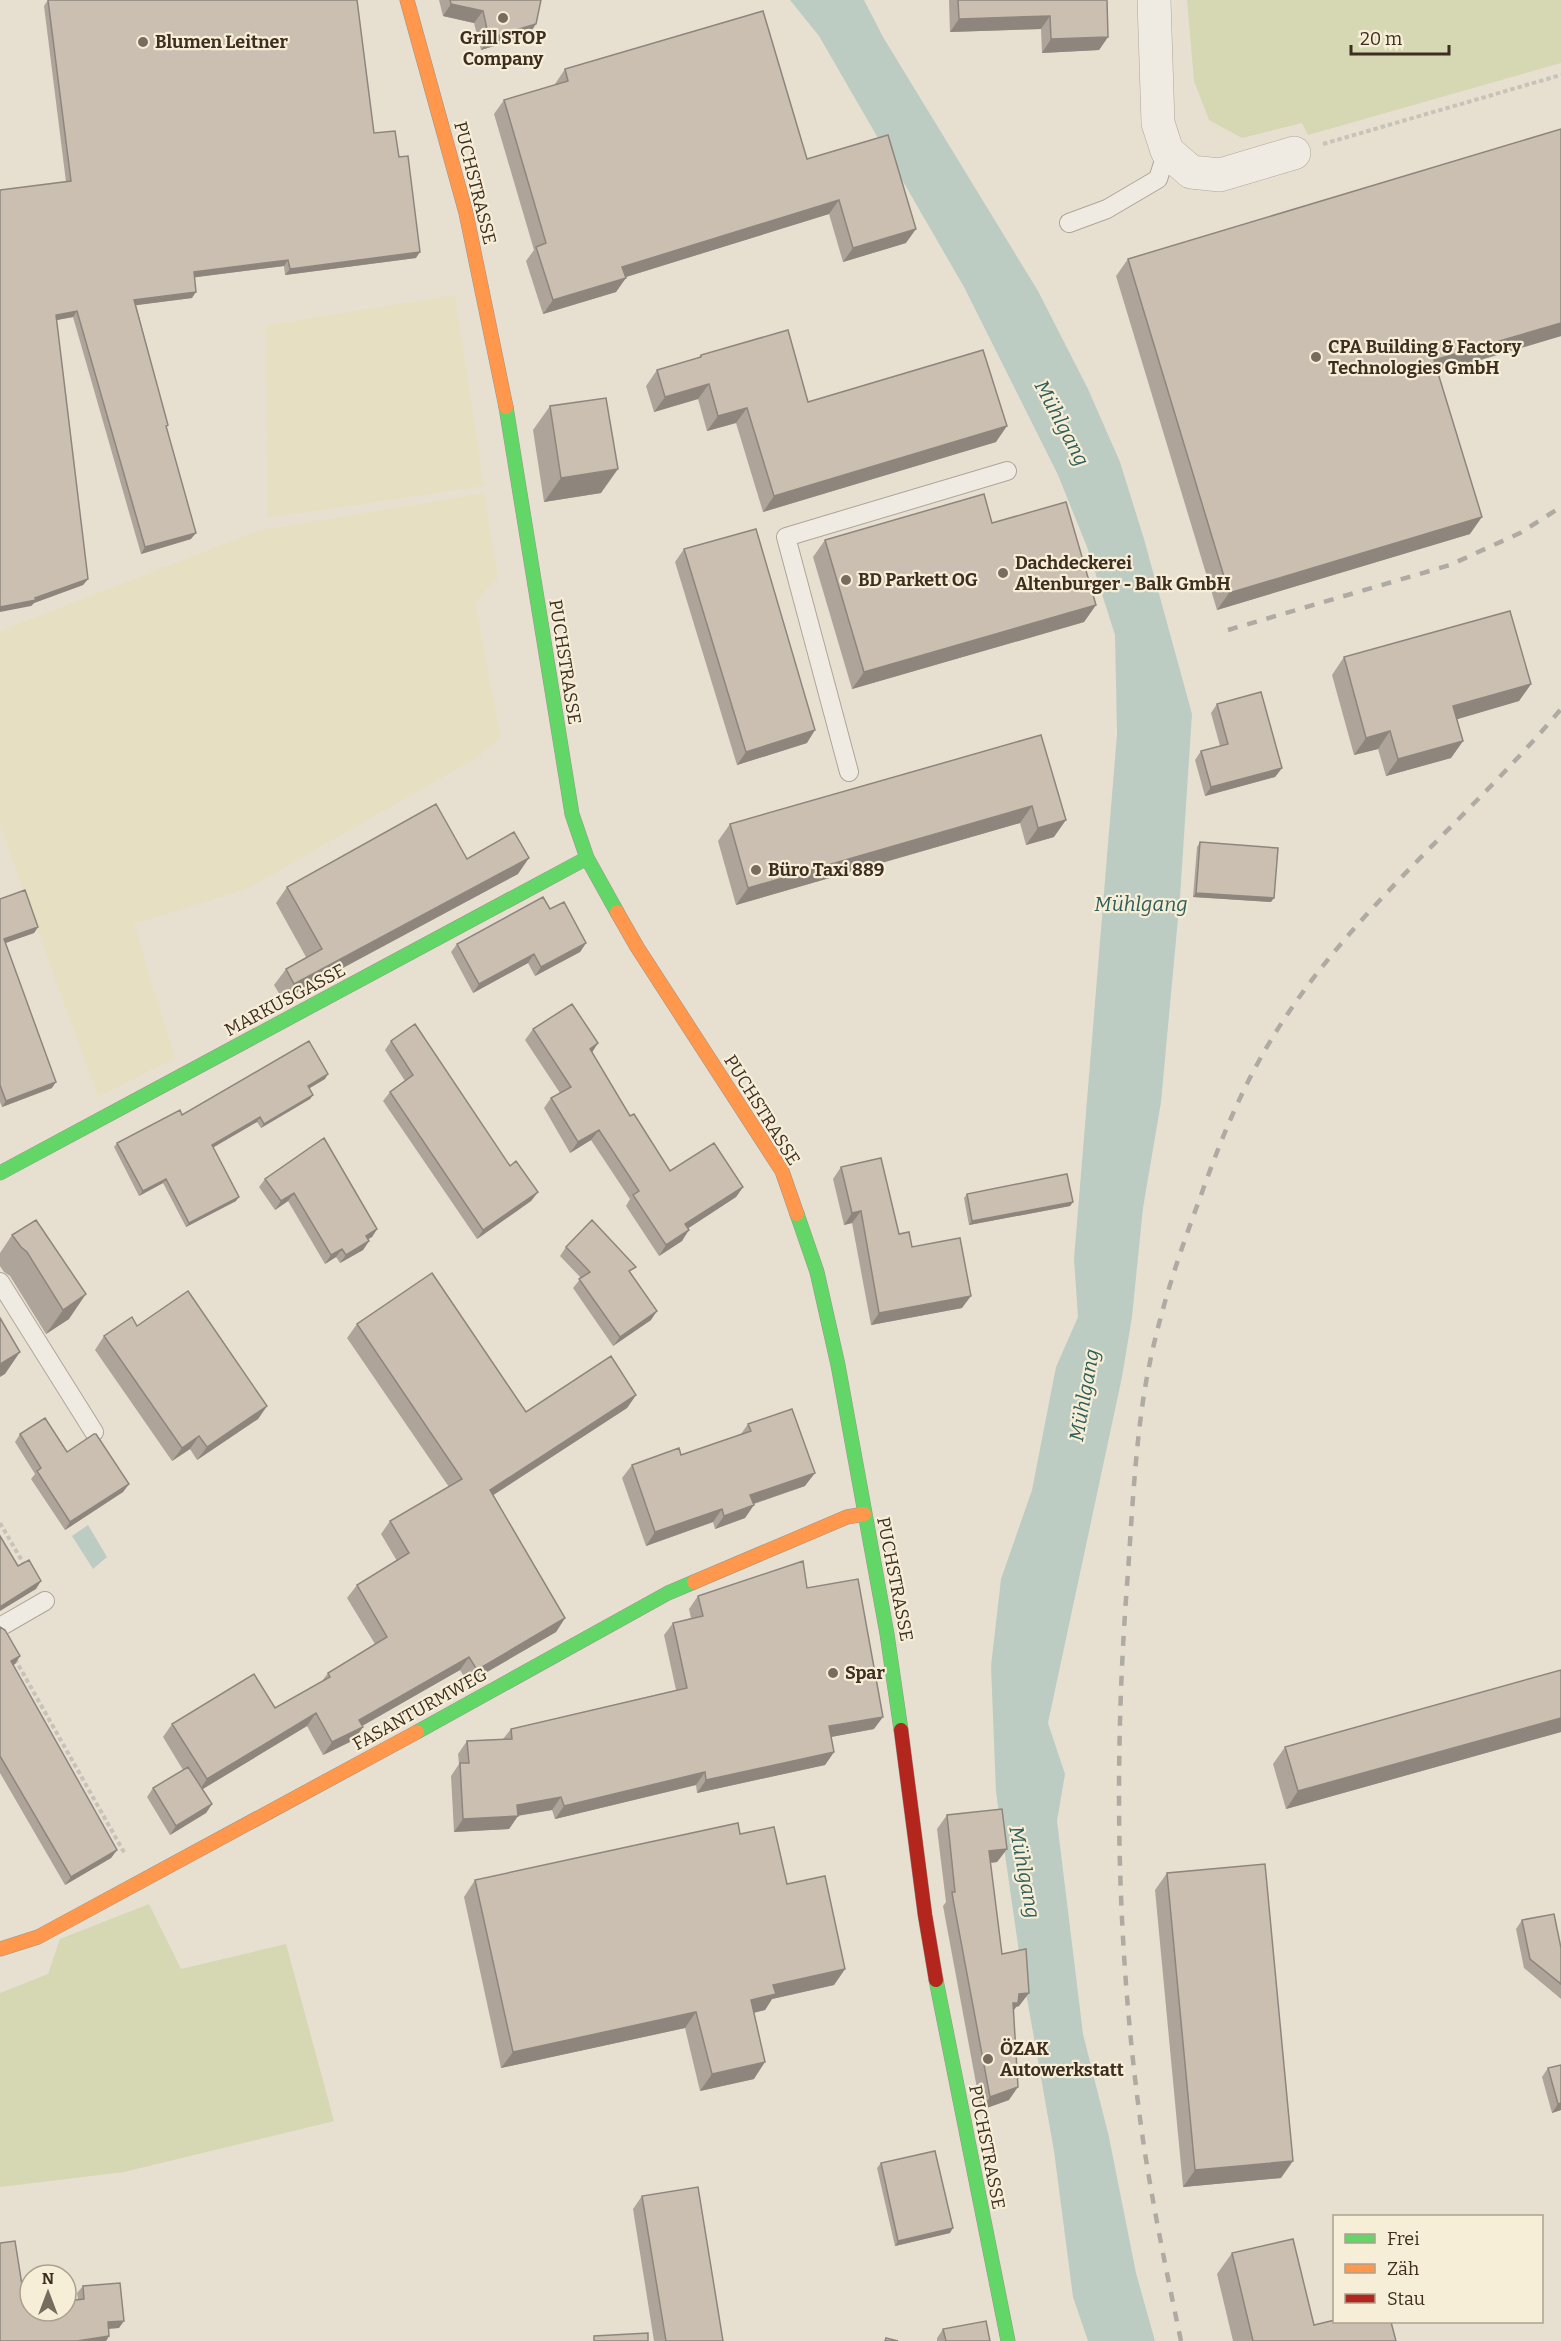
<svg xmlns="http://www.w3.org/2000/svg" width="1561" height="2341" viewBox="0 0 1561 2341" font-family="Bitter,serif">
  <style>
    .farmland { fill: #e6dfc2 }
    .green { fill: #d6d7b3 }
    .water { fill: #bcccc2 }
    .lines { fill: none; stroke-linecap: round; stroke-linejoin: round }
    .lane-casing { stroke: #ada599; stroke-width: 20 }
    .street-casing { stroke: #ada599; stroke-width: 34 }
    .fast-casing { stroke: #9c958a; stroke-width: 15 }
    .slow-casing { stroke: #9c958a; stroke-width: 15 }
    .jam-casing { stroke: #9c958a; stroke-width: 15 }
    .path { stroke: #c8c2b9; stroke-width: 4; stroke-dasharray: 4.5 3; stroke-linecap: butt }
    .lane { stroke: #efebe3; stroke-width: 18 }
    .street { stroke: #efebe3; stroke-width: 33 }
    .fast { stroke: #63d668; stroke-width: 14 }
    .slow { stroke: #ff974d; stroke-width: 14 }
    .jam { stroke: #b3261e; stroke-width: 14 }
    .rail { stroke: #afaaa2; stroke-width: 4.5; stroke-dasharray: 10 10; stroke-linecap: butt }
    .wall { fill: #afa499 }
    .shaded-wall { fill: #8e867d }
    .building { fill: #cbbfb2; stroke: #8e867d; stroke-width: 1.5 }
    .poi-dot { fill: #786c5e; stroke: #f7eed8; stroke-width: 2 }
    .labels { text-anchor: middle; stroke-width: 4.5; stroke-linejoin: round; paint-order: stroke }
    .poi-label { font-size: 18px; font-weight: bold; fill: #3d2e20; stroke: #f7eed8; text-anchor: start }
    .street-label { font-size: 18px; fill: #3d2e20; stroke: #f7eed8 }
    .water-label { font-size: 20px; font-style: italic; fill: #2f5d5a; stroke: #f7eed8 }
  </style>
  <rect width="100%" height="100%" fill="#e7e0d1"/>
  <path class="farmland" d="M455 295 484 486 267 518 266 325Z
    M484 493 498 577 475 603 501 738 476 758 247 889 134 924 175 1058 98 1097 0 826V631L260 530Z"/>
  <path class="green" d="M1187 0H1561V63L1308 135 1302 123 1242 138 1209 120 1194 81Z
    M149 1904 181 1969 286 1944 334 2121 124 2172 0 2187V1993L48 1974 60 1939Z"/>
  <path class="water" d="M790 0H864L883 37 1038 291 1088 389 1120 462 1144 539 1192 714 1180 897 1161 1102 1143 1208 1132 1317 1122 1377 1048 1723 1065 1774 1057 1821 1083 2034 1109 2137 1136 2273 1155 2341H1088L1073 2297 1054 2151 1020 1959 996 1792 991 1666 1001 1579 1032 1490 1056 1367 1078 1317 1074 1259 1117 734 1115 635 1087 547 1058 475 964 287 819 36Z
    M88 1525 107 1557 93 1569 72 1536Z"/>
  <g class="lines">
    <defs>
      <path id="lane" d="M1069 223 1107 209 1158 179 1167 151
        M849 772 786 537 1007 471
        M0 1282 94 1432
        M0 1627 45 1601"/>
      <path id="street" d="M1154 0 1158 123 1167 151 1191 172 1220 175 1294 153"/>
      <path id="fast" d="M506 407 572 814 587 858 617 912
        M0 1173 587 858
        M797 1214 817 1272 838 1365 887 1634 901 1730
        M417 1732 668 1593 694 1582
        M936 1980 1008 2341"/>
      <path id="slow" d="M407 0 466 213 506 407
        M617 912 637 947 782 1171 797 1214
        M694 1582 847 1517 864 1514
        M0 1949 38 1937 417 1732"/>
      <path id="jam" d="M901 1730 925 1915 936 1980"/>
    </defs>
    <use href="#lane" class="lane-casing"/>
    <use href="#street" class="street-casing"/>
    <use href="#fast" class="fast-casing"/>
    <use href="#slow" class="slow-casing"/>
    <use href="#jam" class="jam-casing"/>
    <path class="path" d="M1323 144 1561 75
      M0 1523 25 1566
      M15 1659 125 1854"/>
    <use href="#lane" class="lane"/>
    <use href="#street" class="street"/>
    <use href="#fast" class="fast"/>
    <use href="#slow" class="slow"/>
    <use href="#jam" class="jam"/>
    <path class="rail" d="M1228 630 1450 565 1520 533 1561 507
      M1181 2341C1167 2274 1153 2207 1143 2140 1116 1952 1113 1761 1128 1572 1132 1513 1135 1453 1144 1394 1155 1326 1176 1262 1200 1198 1217 1150 1235 1104 1260 1059 1335 923 1462 827 1561 709"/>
  </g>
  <path class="wall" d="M48 0 374 133 399 157 416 258 285 275 284 266 194 277 192 298 136 305 168 425 166 428 191 539 141 554 73 317 56 320 88 579 83 585 34 603 31 606 66 182 44 6Z
    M439 0H541L528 36 481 50 474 23 443 16Z
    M949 0H1107L1108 37 1099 50 1042 53 1041 29 950 32Z
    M565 69 807 159 906 243 843 262 829 214 626 277 616 292 543 314 526 261 534 250 494 114 504 100 555 85V84Z
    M1561 129V336L1438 373 1470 534 1217 610 1116 276 1128 259Z
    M701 355 808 402 996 442 763 512 736 423 707 431 698 399 654 412 646 386 657 370 698 358Z
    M550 406 601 493 544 502 533 430Z
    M992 523 1096 605 1084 622 852 689 813 557 825 540Z
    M684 549 807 743 737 765 675 562Z
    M1344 657 1531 684 1519 701 1457 719 1463 741 1451 758 1386 776 1378 749 1354 755 1332 675Z
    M1217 704 1282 768 1275 777 1205 796 1195 760 1201 751 1220 746 1211 713Z
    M1041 735 1054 837 1026 845 1020 823 736 905 718 841 730 824Z
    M1200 842 1271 902 1193 897 1197 847Z
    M467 859 518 874 283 1000 274 985 286 969 306 957 276 903 287 887Z
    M0 899 38 927 34 933 5 943 52 1088 2 1107 0 1102Z
    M586 943 580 952 535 976 528 963 473 993 451 952 457 944Z
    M533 1029 598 1043 592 1052 630 1116 670 1171 743 1187 736 1197 688 1228 682 1241 659 1256 626 1206 630 1199 591 1140 570 1153 544 1108 551 1098 560 1093 525 1040Z
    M391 1041 510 1166 538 1192 531 1201 477 1239 383 1101 390 1092 405 1081 385 1050Z
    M325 1079 309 1088 313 1095 310 1099 261 1128 257 1122 213 1147 236 1201 186 1227 163 1183 139 1196 114 1147 117 1143 182 1115Z
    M841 1167 899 1234 912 1247 962 1308 871 1325 852 1223 844 1225 833 1179Z
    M265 1179 377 1229 372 1237 368 1239 369 1241 363 1250 340 1263 336 1257 325 1264 288 1201 275 1210 259 1187Z
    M967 1194 1073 1202 1070 1206 969 1225 964 1198Z
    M36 1220 69 1319 46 1334 10 1276 4 1272 0 1266V1253L12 1235Z
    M566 1247 631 1273 651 1320 613 1346 573 1288 581 1278 560 1256Z
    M357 1324 526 1412 636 1395 627 1408 493 1495 565 1618 556 1632 468 1683 460 1670 362 1725 363 1727 354 1740 323 1755 307 1726 202 1789 212 1804 206 1813 170 1835 147 1797 153 1788 183 1770 163 1737 172 1724 275 1708 322 1681 328 1673 375 1644 347 1598 357 1585 397 1561 381 1534 390 1521 449 1487 347 1338Z
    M137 1326 267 1406 258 1419 197 1460 190 1449 172 1461 95 1350 104 1336Z
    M748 1424 805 1486 754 1504 745 1518 715 1529 713 1522 646 1546 622 1478 632 1465 681 1455 741 1434Z
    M20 1434 67 1452 129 1484 123 1492 65 1530 31 1479 35 1474 15 1442Z
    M807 1588 874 1729 831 1737 834 1752 825 1765 697 1793 696 1785 555 1819 552 1810 518 1816 509 1829 454 1832 451 1776 459 1764 458 1754 467 1741 503 1739 511 1729 676 1690 664 1635 673 1623 691 1618 689 1609 698 1596Z
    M0 1627 20 1656 15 1664 13 1665 117 1850 111 1858 65 1885 0 1773Z
    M1561 1670V1732L1286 1809 1273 1764 1285 1747Z
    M947 1815 1007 1849 997 1862 990 1863 1002 1954 1029 1993 1019 2006 1016 2007 1013 2011 1009 2100 981 2110 943 1906 946 1902 937 1829Z
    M740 1834 787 1884 845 1969 834 1985 772 1999 765 2010 754 2013V2079L700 2091 685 2028 501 2068 464 1897 475 1880Z
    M1167 1873 1281 2178 1183 2187 1155 1890Z
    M1522 1920 1561 1948V1999L1524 1968 1516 1929Z
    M1548 2068 1561 2110 1552 2113 1542 2077Z
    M881 2163 950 2233 895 2246 877 2168Z
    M642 2196 723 2341H654L633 2209Z
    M1232 2253 1314 2325 1396 2341H1233L1217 2274Z
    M22 2285 28 2306 78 2299 77 2293 83 2286 119 2328 108 2329 109 2336 106 2341H0Z
    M943 2329 990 2341H937V2338Z"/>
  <path class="shaded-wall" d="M451 4 483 11 474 23 443 16Z
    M1050 16 1041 29 950 32 959 19Z
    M536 24 528 36 481 50 489 38Z
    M1108 37 1099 50 1042 53 1051 39Z
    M839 200 829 214 613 281 622 267Z
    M916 229 906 243 843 262 853 248Z
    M420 252 416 258 285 275 290 269Z
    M288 260 284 266 190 278 194 272Z
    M626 278 616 292 543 314 553 300Z
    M196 292 192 298 130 306 134 300Z
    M77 311 73 317 52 321 56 315Z
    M1561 323V336L1422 377 1434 360Z
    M709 384 698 399 654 412 665 397Z
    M747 408 736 423 707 431 718 416Z
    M1007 426 996 442 763 512 774 496Z
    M618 469 601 493 544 502 561 478Z
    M1482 517 1470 534 1217 610 1229 593Z
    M196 533 191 539 141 554 145 547Z
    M88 579 83 585 34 603 31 606 0 612V607L35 598Z
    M1096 605 1084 622 852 689 864 672Z
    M1531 684 1519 701 1441 724 1453 706Z
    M815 730 807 743 737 765 746 752Z
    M1390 731 1378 749 1354 755 1366 738Z
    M1463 741 1451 758 1386 776 1398 759Z
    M1282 768 1275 777 1205 796 1211 787Z
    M1032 806 1020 823 736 905 748 888Z
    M1066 820 1054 837 1026 845 1038 828Z
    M529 858 518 874 283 1000 294 984Z
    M1196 893 1274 898 1271 902 1193 897Z
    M38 927 34 933 0 945 4 939Z
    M586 943 580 952 535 976 541 967Z
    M534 954 528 963 473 993 479 984Z
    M598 1043 591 1054 590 1049Z
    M328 1074 325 1079 305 1091 308 1086Z
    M56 1082 52 1088 2 1107 6 1101Z
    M313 1095 310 1099 261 1128 264 1124Z
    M260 1117 257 1122 209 1150 212 1145Z
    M599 1130 591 1140 570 1153 578 1142Z
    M166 1179 163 1183 139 1196 143 1191Z
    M743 1187 736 1197 678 1235 685 1224Z
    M538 1192 531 1201 477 1239 483 1230Z
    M294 1193 288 1201 275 1210 281 1201Z
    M239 1197 236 1201 186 1227 189 1223Z
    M1073 1202 1070 1206 969 1225 972 1221Z
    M861 1211 852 1223 844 1225 852 1213Z
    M377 1229 372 1237 360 1244 366 1236Z
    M689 1230 682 1241 659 1256 666 1245Z
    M369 1241 363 1250 340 1263 346 1255Z
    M342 1249 336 1257 325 1264 331 1255Z
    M86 1294 69 1319 46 1334 63 1310Z
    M971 1296 962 1308 871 1325 879 1313Z
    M657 1311 651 1320 613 1346 620 1337Z
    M20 1352 5 1374 0 1377V1364Z
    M636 1395 627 1408 481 1503 490 1490Z
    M267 1406 258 1419 197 1460 207 1447Z
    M199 1436 190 1449 172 1461 182 1448Z
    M815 1473 805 1486 741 1508 750 1495Z
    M129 1484 123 1492 65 1530 70 1522Z
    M754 1505 745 1518 715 1529 724 1516Z
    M722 1509 713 1522 646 1546 655 1532Z
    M41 1581 36 1589 0 1611V1607Z
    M565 1618 556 1632 468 1683 477 1670Z
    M20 1656 15 1664 6 1669 11 1661Z
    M469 1657 460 1670 350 1733 359 1720Z
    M316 1713 307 1726 198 1792 207 1779Z
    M883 1717 874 1729 820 1739 829 1726Z
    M1561 1718V1732L1286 1809 1298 1791Z
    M363 1727 354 1740 323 1755 332 1742Z
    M834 1752 825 1765 697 1793 706 1780Z
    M705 1772 696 1785 555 1819 564 1806Z
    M561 1797 552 1810 515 1816H518L509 1829 454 1832 463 1819 517 1805Z
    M212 1804 206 1813 170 1835 176 1826Z
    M1007 1849 997 1862 979 1864 989 1851Z
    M117 1850 111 1858 65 1885 71 1877Z
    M845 1969 834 1985 772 1999 765 2010 739 2016 751 2000 773 1985Z
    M1029 1993 1019 2006 1016 2007 1009 2017H1003L1019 1994Z
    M696 2012 685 2028 501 2068 513 2052Z
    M765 2062 754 2079 700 2091 712 2074Z
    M1018 2087 1009 2100 981 2110 990 2097Z
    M1561 2103V2110L1552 2113 1558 2104Z
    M1293 2161 1281 2178 1183 2187 1195 2170Z
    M953 2228 950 2233 895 2246 898 2241Z
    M124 2321 119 2328 103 2329 108 2322Z
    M109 2336 106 2341H77Z"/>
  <path class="building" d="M48 0H357L374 133 395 131 399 157 408 156 420 252 290 269 288 260 194 272 196 292 134 300 168 425 166 426 196 533 145 547 77 311 56 315 88 579 35 598 36 600 0 607V190L71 181Z
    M450 0H541L536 24 489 38 483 11 451 4Z
    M958 0H1107L1108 37 1051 39 1050 16 959 19Z
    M763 11 807 159 888 135 916 229 853 248 839 200 622 267 626 278 553 300 536 247 546 243 504 100 568 81 565 69Z
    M1561 129V323L1434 360 1482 517 1229 593 1128 259Z
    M788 330 808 402 983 350 1007 426 774 496 747 408 718 416 709 384 665 397 657 370 701 357V355Z
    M606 398 618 469 561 478 550 406Z
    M984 494 992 523 1066 502 1096 605 864 672 825 540Z
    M756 529 815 730 746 752 684 549Z
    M1510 611 1531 684 1453 706 1463 741 1398 759 1390 731 1366 738 1344 657Z
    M1261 692 1282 768 1211 787 1201 751 1228 744 1217 704Z
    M1041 735 1066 820 1038 828 1032 806 748 888 730 824Z
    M436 804 467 859 514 832 529 858 294 984 286 969 322 949 287 887Z
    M1200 842 1278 848 1274 898 1196 893Z
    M25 890 38 927 4 939 56 1082 6 1101 0 1085V899Z
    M543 897 550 909 564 902 586 943 541 967 534 954 479 984 457 944Z
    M572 1004 598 1043 590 1049 630 1116 634 1114 670 1171 714 1143 743 1187 685 1224 689 1230 666 1245 633 1195 639 1191 599 1130 578 1142 551 1098 571 1087 533 1029Z
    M415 1024 510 1166 516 1161 538 1192 483 1230 390 1092 413 1075 391 1041Z
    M309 1041 328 1074 308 1086 313 1095 264 1124 260 1117 212 1145 239 1197 189 1223 166 1179 143 1191 117 1143 180 1110 182 1115Z
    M324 1138 377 1229 366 1236 369 1241 346 1255 342 1249 331 1255 294 1193 281 1201 265 1179Z
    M881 1158 899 1234 909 1232 912 1247 960 1238 971 1296 879 1313 861 1211 852 1213 841 1167Z
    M1067 1174 1073 1202 972 1221 967 1194Z
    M36 1220 86 1294 63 1310 27 1252 21 1247 12 1235Z
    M592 1220 636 1267 629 1271 657 1311 620 1337 579 1279 590 1272 566 1247Z
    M432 1273 526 1412 611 1356 636 1395 490 1490 565 1618 477 1670 469 1657 359 1720 363 1727 332 1742 316 1713 207 1779 172 1724 254 1674 275 1708 330 1677 328 1673 387 1637 357 1585 409 1553 390 1521 462 1479 357 1324Z
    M188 1291 267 1406 207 1447 199 1436 182 1448 104 1336 132 1317 137 1326Z
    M0 1318 20 1352 0 1364Z
    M792 1409 815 1473 750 1495 754 1505 724 1516 722 1509 655 1532 632 1465 679 1448 681 1455 751 1431 748 1424Z
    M45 1418 67 1452 94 1434H96L129 1484 70 1522 37 1471 41 1468 20 1434Z
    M0 1536 18 1566 29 1560 41 1581 0 1607Z
    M803 1561 807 1588 858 1579 883 1717 829 1726 834 1752 706 1780 705 1772 564 1806 561 1797 517 1805 518 1816 463 1819 460 1763H469L467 1741 512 1739 511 1729 687 1688 673 1623 703 1616 698 1596Z
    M0 1627 5 1630 20 1656 11 1661 117 1850 71 1877 0 1756Z
    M1561 1670V1718L1298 1791 1285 1747Z
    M188 1767 212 1804 176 1826 153 1788Z
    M1002 1809 1007 1849 989 1851 1002 1954 1026 1949 1029 1993 1019 1994 1018 2003H1013L1018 2087 990 2097 953 1899 952 1892H955L947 1815Z
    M738 1823 740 1834 774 1827 787 1884 825 1876 845 1969 773 1985 776 1994 751 2000 765 2062 712 2074 696 2012 513 2052 475 1880Z
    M1265 1864 1293 2161 1195 2170 1167 1873Z
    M1554 1914 1561 1948V1984L1530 1959 1522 1920Z
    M1561 2065V2103L1558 2104 1548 2068Z
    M935 2151 953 2228 898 2241 881 2163Z
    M698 2187 723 2341H666L642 2196Z
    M1293 2239 1314 2325 1335 2320V2322H1391L1396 2341H1253L1232 2253Z
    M15 2241 22 2285 28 2306H30V2311H66V2301L84 2299 83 2286 120 2283 124 2321 108 2322 109 2336 77 2341H0V2243Z
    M986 2321 990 2341H946L943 2329Z
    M648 2333V2341H594V2336Z
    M886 2338 898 2341H885Z"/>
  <g class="poi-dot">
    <circle cx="503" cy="18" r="6"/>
    <circle cx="143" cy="42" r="6"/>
    <circle cx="1316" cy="357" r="6"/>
    <circle cx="1003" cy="573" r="6"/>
    <circle cx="846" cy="580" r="6"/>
    <circle cx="756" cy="870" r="6"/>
    <circle cx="833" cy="1673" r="6"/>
    <circle cx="988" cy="2059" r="6"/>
  </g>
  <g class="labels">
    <g class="poi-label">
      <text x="503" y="44" text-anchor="middle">Grill STOP<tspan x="503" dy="21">Company</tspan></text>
      <text x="155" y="48">Blumen Leitner</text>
      <text x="1328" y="353">CPA Building &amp; Factory<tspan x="1328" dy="21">Technologies GmbH</tspan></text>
      <text x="1015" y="569">Dachdeckerei<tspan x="1015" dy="21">Altenburger - Balk GmbH</tspan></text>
      <text x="858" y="586">BD Parkett OG</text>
      <text x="768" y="876">Büro Taxi 889</text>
      <text x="845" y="1679">Spar</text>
      <text x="1000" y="2055">ÖZAK<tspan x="1000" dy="21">Autowerkstatt</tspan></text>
    </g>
    <g class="street-label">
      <text transform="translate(475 183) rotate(76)" y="6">PUCHSTRASSE</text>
      <text transform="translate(565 662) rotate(81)" y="6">PUCHSTRASSE</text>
      <text transform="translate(285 1000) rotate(-28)" y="6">MARKUSGASSE</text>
      <text transform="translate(762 1110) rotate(58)" y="6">PUCHSTRASSE</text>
      <text transform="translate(895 1579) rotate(79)" y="6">PUCHSTRASSE</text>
      <text transform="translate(420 1709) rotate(-29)" y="6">FASANTURMWEG</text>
      <text transform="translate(987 2147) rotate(79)" y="6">PUCHSTRASSE</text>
    </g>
    <g class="water-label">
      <text transform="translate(1062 423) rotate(62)" y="7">Mühlgang</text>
      <text x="1141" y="911">Mühlgang</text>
      <text transform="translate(1084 1395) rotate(-80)" y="7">Mühlgang</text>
      <text transform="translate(1025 1872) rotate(79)" y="7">Mühlgang</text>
    </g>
  </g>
  <rect x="1333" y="2215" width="210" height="108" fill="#f7eed8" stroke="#ada18e" stroke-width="1.5"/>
  <rect x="1345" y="2234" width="30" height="9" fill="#63d668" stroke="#ada18e" stroke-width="1.5"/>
  <text x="1387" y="2245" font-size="18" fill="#3d2e20">Frei</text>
  <rect x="1345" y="2264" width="30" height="9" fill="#ff974d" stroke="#ada18e" stroke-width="1.5"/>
  <text x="1387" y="2275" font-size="18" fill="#3d2e20">Zäh</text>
  <rect x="1345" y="2294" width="30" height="9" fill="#b3261e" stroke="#ada18e" stroke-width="1.5"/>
  <text x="1387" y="2305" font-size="18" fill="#3d2e20">Stau</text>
  <g transform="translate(48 2293)"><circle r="28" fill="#f7eed8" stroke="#ada18e" stroke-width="1.5"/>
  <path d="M0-4.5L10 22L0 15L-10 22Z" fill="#786c5e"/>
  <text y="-9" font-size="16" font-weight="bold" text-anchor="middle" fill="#3d2e20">N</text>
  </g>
  <path d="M1351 45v9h98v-9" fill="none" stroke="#3d2e20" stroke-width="3"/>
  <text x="1360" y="45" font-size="18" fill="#3d2e20" stroke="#f7eed8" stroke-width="4.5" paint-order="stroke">20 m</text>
</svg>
